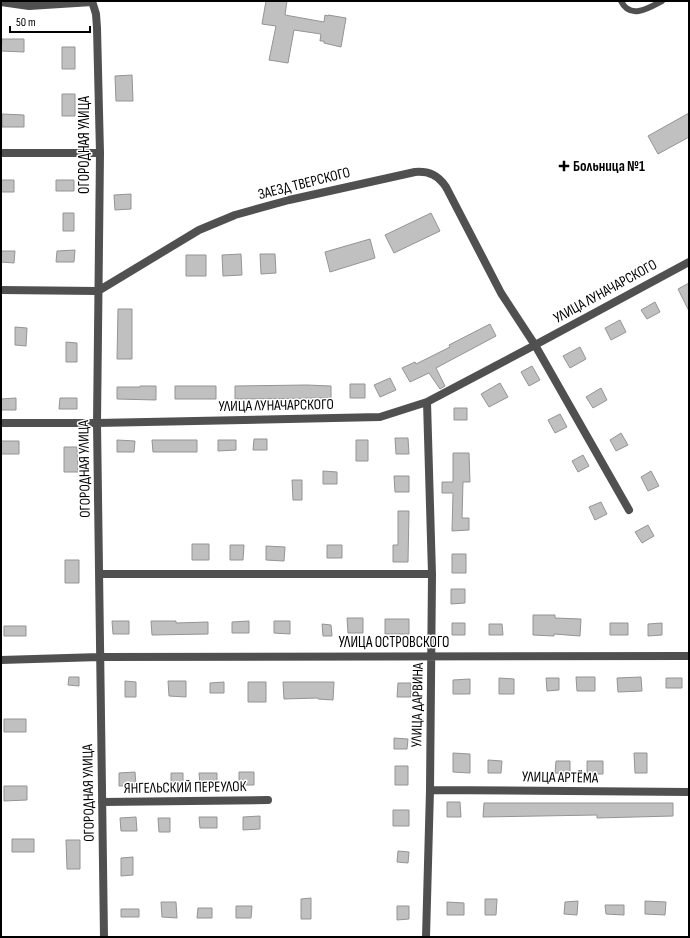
<svg xmlns="http://www.w3.org/2000/svg" width="690" height="938" viewBox="0 0 690 938" font-family="'Sofia Sans Condensed',sans-serif">
  <style>
    .building { fill: #c0c0c0; stroke: #949494 }
    .lines { fill: none; stroke-linecap: round; stroke-linejoin: round }
    .lane { stroke: #505050; stroke-width: 6 }
    .street { stroke: #505050; stroke-width: 8 }
    .poi-dot { fill: #000; stroke: #fff; stroke-width: 1.5 }
    .labels { text-anchor: middle; stroke-width: 3; stroke-linejoin: round; paint-order: stroke }
    .street-label { font-size: 15px; fill: #000; stroke: #fff }
    .poi-label { font-size: 15px; font-weight: bold; fill: #000; stroke: #fff; text-anchor: start }
  </style>
  <rect width="100%" height="100%" fill="#fff"/>
  <path class="building" d="M266 1H287L285 15 324 22 325 15 328 16V15L346 18 341 47 324 43V41H320L321 34 294 30 288 63 269 60 276 26 262 24Z
    M2 39H24V52L1 51Z
    M62 47H75V69H62Z
    M132 75 133 101H116L115 76Z
    M62 94H75V116H62Z
    M689 113V137L658 154 648 136Z
    M2 114 24 115V127H2Z
    M1 180H14V192H1Z
    M56 180H74V191H56Z
    M131 194V209L115 210 114 195Z
    M63 213H74V231H63Z
    M431 213 440 231 394 253 385 235Z
    M370 239 375 258 330 272 325 252Z
    M75 250 74 262H56L57 251Z
    M1 251H15L14 263 1 262Z
    M241 254 242 275 223 276 222 255Z
    M260 254H275L276 273 261 274Z
    M186 255H206V276H186Z
    M689 283V311L678 289Z
    M655 302 660 312 647 319 641 310Z
    M118 309H132V359H117Z
    M620 320 626 332 611 340 605 328Z
    M490 324 496 336 436 368 445 386 440 389 429 373 410 382 402 368 415 362 416 364 450 347 449 345Z
    M15 327 27 328 26 346 15 345Z
    M66 342 77 343V362H66Z
    M580 347 586 359 570 368 563 356Z
    M532 366 540 380 529 386 521 372Z
    M390 378 396 390 380 397 374 385Z
    M500 383 508 397 489 407 481 394Z
    M350 384H365V398H350Z
    M307 385 331 386V398L235 399V386Z
    M140 386H156V400L117 399V387H140Z
    M175 386H216V399H175Z
    M601 388 607 400 593 408 586 397Z
    M16 398V410H1V399Z
    M60 398H77V409H59Z
    M454 408H467V420H454Z
    M560 414 567 427 555 433 548 420Z
    M621 433 628 445 616 451 610 440Z
    M395 438H408L409 454H396Z
    M254 439H267V450H253Z
    M117 440 135 441 134 452H117Z
    M152 440H197V452H153Z
    M218 440H236V450L218 451Z
    M356 440H368V461H356Z
    M1 441H19V454H1Z
    M64 447H77L78 472H64Z
    M453 453H469L470 482H463L462 518H469V530L452 531 453 493H442V482H453Z
    M583 455 589 466 578 472 572 461Z
    M323 471 337 472V484H323Z
    M651 471 659 486 648 491 641 477Z
    M394 476H409V492H395Z
    M292 480H302V500H293Z
    M601 502 607 514 595 520 589 507Z
    M398 511H409L408 562H393V545H398Z
    M648 525 654 536 642 543 635 532Z
    M192 544H209V560H192Z
    M230 545H244L243 560H230Z
    M327 545H342V558H327Z
    M266 546 285 547 284 561 266 560Z
    M452 554H466V573H452Z
    M65 560H79V583H65Z
    M451 589H465V603L451 604Z
    M533 615H555V618L581 619 580 636 554 634V636L533 635Z
    M347 618H363V633H348Z
    M385 619H409V634H385Z
    M112 621H129V634H113Z
    M151 621H176V623L208 622V634L152 635Z
    M249 621V633H232V622Z
    M274 621H290V634L274 633Z
    M452 623H465V635H452Z
    M610 623H628V635H610Z
    M662 623V635L648 636V624Z
    M322 624 331 625 332 636H323Z
    M489 624H502L503 635H489Z
    M4 626H26V636H4Z
    M69 677H79V686L68 685Z
    M576 677H595V691H577Z
    M641 677 642 691 618 692 617 678Z
    M499 678 514 679V694H499Z
    M546 678H559V690L547 691Z
    M666 678H682V688H666Z
    M470 679V694H453V680Z
    M125 681 136 682V697H125Z
    M168 681H186V697L169 696Z
    M224 682V693H210V683Z
    M248 682H266V702H248Z
    M283 682H334L333 700 318 699V698L284 699Z
    M398 683H411V697H397Z
    M4 719H26V732H4Z
    M394 738 408 739 407 749H394Z
    M453 753 470 754V773L453 772Z
    M634 753H647V773H635Z
    M488 760 502 761 501 773H488Z
    M556 761H570V774L555 773Z
    M587 761H603V774H587Z
    M395 766H408V785H395Z
    M135 772 136 786H119V773Z
    M239 772H254V785H239Z
    M171 773H183V786H171Z
    M199 773H217V785H200Z
    M4 786H27V800L4 801Z
    M447 802H460L461 817H447Z
    M484 803H673V816L597 818V815L483 817Z
    M393 810H409V826H393Z
    M260 816V829L243 830V817Z
    M136 817 137 831H121L120 818Z
    M199 817H217V828H200Z
    M158 818H170V832H159Z
    M12 839H34V852H12Z
    M66 840H80V869H67Z
    M398 851 409 852 408 863 397 862Z
    M133 857V875L121 876V858Z
    M311 898V919H301V899Z
    M485 899H497L496 915H485Z
    M578 901 577 915 564 914 565 902Z
    M645 901 666 902 665 915 645 914Z
    M161 902H176L177 918 162 917Z
    M447 902 464 903V915H447Z
    M605 905H624V915L606 914Z
    M236 906H252L251 918H236Z
    M397 906H409V919L397 920Z
    M198 908H212V918H197Z
    M121 909H139V917H121Z"/>
  <g class="lines">
    <path class="lane" d="M621 1C630 20 649 8 662 1"/>
    <path class="street" d="M92 1 96 14 97 28 100 153 97 423 104 937
      M1 2 29 6 92 2
      M1 153H100
      M1 290 98 291 199 230 235 215 289 200 415 172C429 171 438 175 446 187L501 293 535 345 629 510
      M1 423H97L380 417 427 402 535 345 689 262
      M99 574H432
      M1 660 100 657 689 656
      M430 790 689 792
      M102 802 268 800
      M426 937 430 790 432 574 427 402"/>
  </g>
  <path class="poi-dot" d="M562 160h4v4h4v4h-4v4h-4v-4h-4v-4h4z"/>
  <g class="labels">
    <g class="street-label">
      <text transform="translate(84 145) rotate(-90)" y="5">ОГОРОДНАЯ УЛИЦА</text>
      <text transform="translate(304 183) rotate(-14)" y="5">ЗАЕЗД ТВЕРСКОГО</text>
      <text transform="translate(605 291) rotate(-29)" y="5">УЛИЦА ЛУНАЧАРСКОГО</text>
      <text transform="translate(276 405) rotate(-1)" y="5">УЛИЦА ЛУНАЧАРСКОГО</text>
      <text transform="translate(84 469) rotate(-91)" y="5">ОГОРОДНАЯ УЛИЦА</text>
      <text x="394" y="647">УЛИЦА ОСТРОВСКОГО</text>
      <text transform="translate(417 705) rotate(-89)" y="5">УЛИЦА ДАРВИНА</text>
      <text transform="translate(560 777) rotate(1)" y="5">УЛИЦА АРТЁМА</text>
      <text transform="translate(185 787) rotate(-1)" y="5">ЯНГЕЛЬСКИЙ ПЕРЕУЛОК</text>
      <text transform="translate(88 793) rotate(-91)" y="5">ОГОРОДНАЯ УЛИЦА</text>
    </g>
    <g class="poi-label">
      <text x="573" y="171">Больница №1</text>
    </g>
  </g>
  <rect width="690" height="938" fill="none" stroke="#000000" stroke-width="4"/>
  <path d="M10 26v6h80v-6" fill="none" stroke="#000000" stroke-width="2"/>
  <text x="16" y="26" font-size="12" fill="#000000" stroke="#ffffff" stroke-width="3" paint-order="stroke">50 m</text>
</svg>
